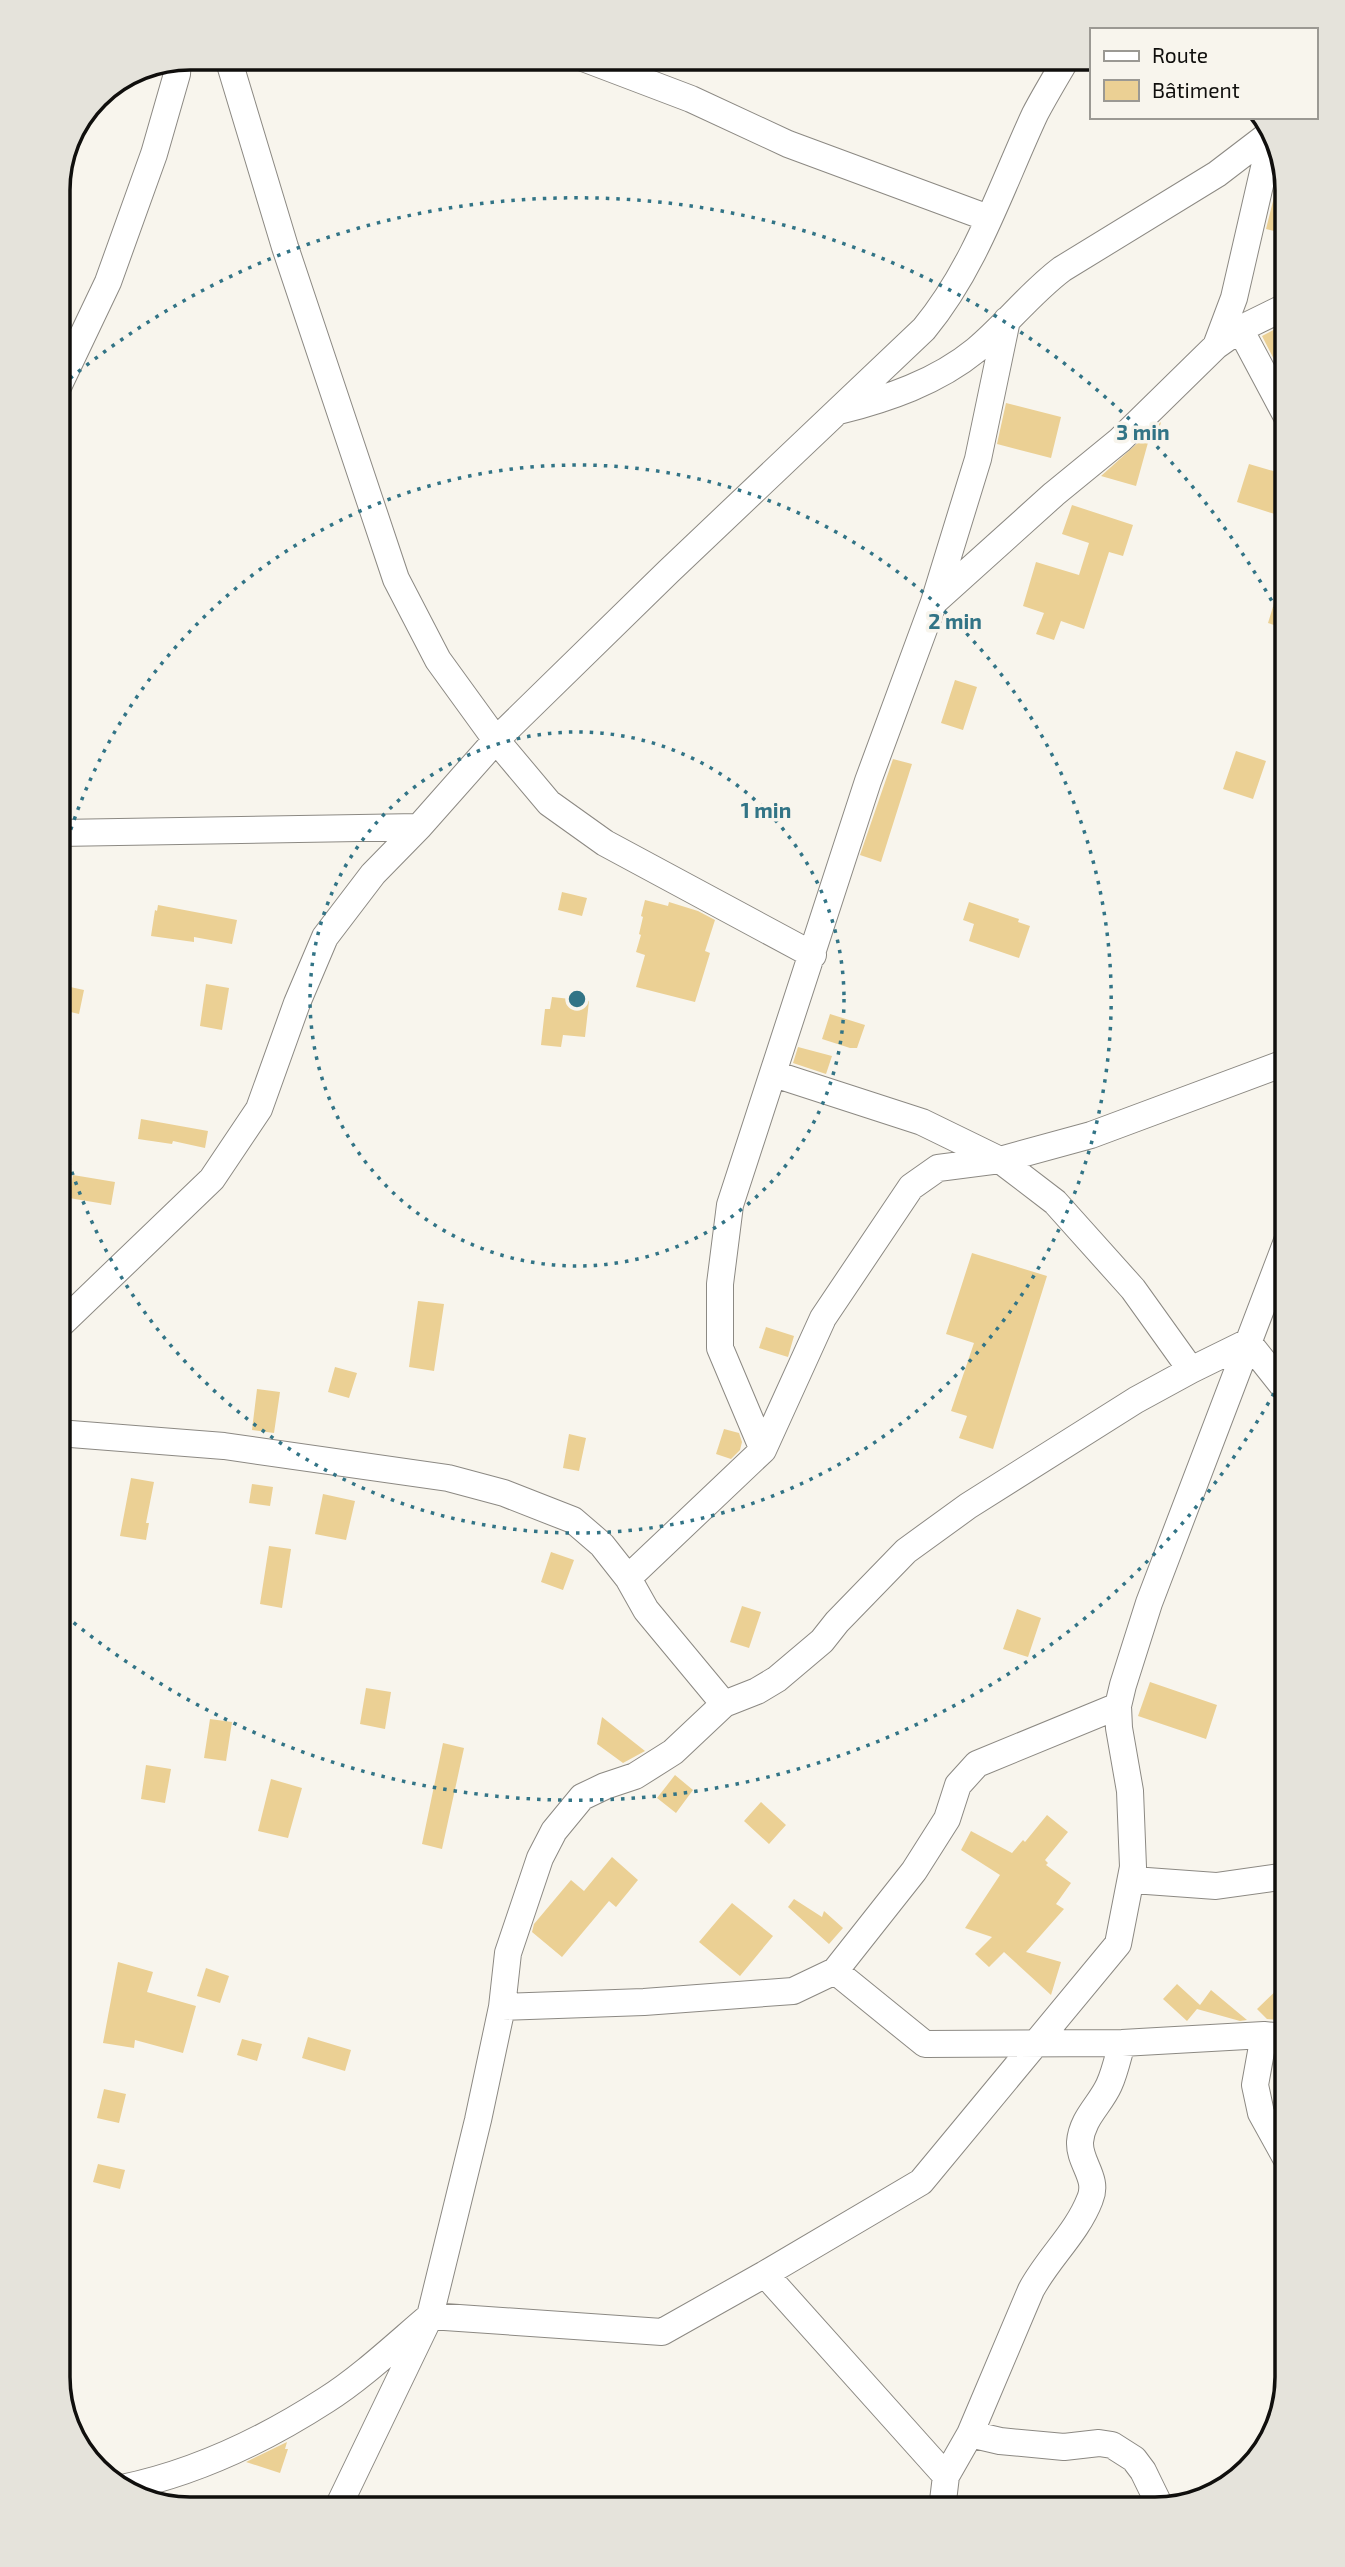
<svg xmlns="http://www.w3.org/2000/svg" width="1345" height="2567" viewBox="0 0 1345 2567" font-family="'Exo 2',sans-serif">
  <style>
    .building { fill: #ebd094 }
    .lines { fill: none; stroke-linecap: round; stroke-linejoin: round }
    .minor-casing { stroke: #8c8983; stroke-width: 28 }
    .minor { stroke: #fff; stroke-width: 26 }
    .ring { fill: none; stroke: #327486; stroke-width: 3.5; stroke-dasharray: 3.5 7 }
    .rim { fill: none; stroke: #100f0d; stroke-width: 3.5 }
    .centre { fill: #327486; stroke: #f8f5ed; stroke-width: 3.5 }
    .ring-label { font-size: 21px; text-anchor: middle; font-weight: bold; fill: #327486; stroke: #f8f5ed; stroke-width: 7; stroke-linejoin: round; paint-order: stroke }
  </style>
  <rect width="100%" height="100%" fill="#f8f5ed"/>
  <path class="building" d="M1282 165 1287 191V234L1266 229Z
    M1287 323V378L1283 377 1262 336Z
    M1006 403 1061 417 1051 458 997 444Z
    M1161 422 1156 441 1149 439 1136 486 1101 476Z
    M1249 464 1287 475V518L1237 502Z
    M1072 505 1133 525 1123 556 1109 552 1084 629 1061 621 1054 640 1036 634 1044 613 1023 606 1036 562 1079 575 1089 543 1062 534Z
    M1283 574H1287V629L1268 623Z
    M955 680 977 687 963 730 941 723Z
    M1236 751 1266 761 1253 799 1223 789Z
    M893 759 912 764 881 862 860 855Z
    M562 892 587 898 582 916 558 910Z
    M645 900 668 906 669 902 698 911 715 920 705 951 710 953 695 1002 636 987 645 955 636 952 641 935 639 934 643 917 641 916Z
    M969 902 1019 919 1018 922 1030 926 1019 958 969 941 974 924 963 920Z
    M158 905 237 920 232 944 194 937V942L151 936 155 910 157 911Z
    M206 984 229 988 222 1030 200 1026Z
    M61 985 84 990 79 1014 58 1009Z
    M552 997 589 1001 585 1037 563 1035 561 1047 541 1045 545 1009H550Z
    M830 1014 865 1025 857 1048H850L822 1039Z
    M798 1047 832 1056 826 1074 793 1063Z
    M141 1119 208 1131 205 1148 173 1141 172 1144 138 1139Z
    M73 1175 115 1182 111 1205 69 1198Z
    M972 1253 1047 1276 993 1449 959 1438 967 1416 951 1411 974 1343 946 1334Z
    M418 1301 444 1304 434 1371 409 1367Z
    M766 1327 794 1336 788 1357 759 1348Z
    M335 1367 357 1373 349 1398 328 1392Z
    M257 1389 280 1392 274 1433 252 1430Z
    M724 1429 739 1433 742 1442 740 1450 731 1459 716 1454Z
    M569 1434 586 1438 579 1471 563 1468Z
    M131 1478 154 1482 146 1523H149L146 1540 120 1536Z
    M252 1484 273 1487 270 1506 249 1503Z
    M323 1494 355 1501 346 1540 315 1534Z
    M269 1546 291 1549 282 1608 260 1604Z
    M551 1552 574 1560 563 1590 541 1582Z
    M742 1606 761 1612 749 1648 730 1642Z
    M1017 1609 1041 1618 1028 1657 1003 1649Z
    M1150 1682 1217 1705 1206 1739 1138 1716Z
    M366 1688 391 1692 385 1729 360 1724Z
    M602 1717 645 1751 623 1763 597 1744Z
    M210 1719 232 1722 226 1761 204 1758Z
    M443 1743 464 1748 442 1849 422 1844Z
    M146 1765 171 1769 165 1803 141 1799Z
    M675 1775 693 1790 676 1813 657 1798Z
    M271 1779 302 1788 288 1838 258 1831Z
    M761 1802 786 1825 769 1844 744 1821Z
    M1047 1815 1068 1832 1045 1860 1048 1863 1046 1865 1071 1883 1056 1904 1064 1909 1026 1952 1061 1962 1051 1995 1004 1952 989 1967 975 1954 992 1937 965 1928 1000 1875 961 1850 971 1831 1012 1853 1023 1840 1025 1842Z
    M612 1857 638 1880 616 1907 609 1901 562 1957 532 1932 534 1924 571 1880 584 1891Z
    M794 1899 822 1917 824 1911 843 1928 829 1944 788 1907Z
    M732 1903 773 1936 740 1976 699 1942Z
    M118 1962 153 1972 147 1992 196 2006 183 2053 135 2040 134 2048 103 2043Z
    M206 1968 229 1976 220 2003 197 1996Z
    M1287 1980V2021L1267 2019 1257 2009Z
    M1177 1984 1200 2005 1211 1990 1247 2020 1240 2021 1197 2009 1187 2021 1163 1999Z
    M308 2037 351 2050 345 2071 302 2058Z
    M242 2039 262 2044 257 2061 237 2055Z
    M104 2089 126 2094 119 2123 97 2118Z
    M98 2164 125 2170 120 2189 93 2182Z
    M287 2442 285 2449H288L280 2473 246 2462Z"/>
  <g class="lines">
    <defs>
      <path id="minor" d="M228 58 285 247 396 579 438 660 496 740 549 803 605 843 813 955
        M583 58 691 99 788 144 988 218
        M1240 329 1287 417
        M1216 346 1234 298 1272 133
        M58 387 108 282 154 154 177 74 178 60
        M839 411C887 399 937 382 976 350 1006 325 1030 293 1062 269L1217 174 1272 132
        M934 602 1054 494 1120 440 1216 346 1240 329 1287 306
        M58 833 419 827
        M774 1074 922 1122 1000 1160 1055 1202 1133 1289 1191 1370
        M58 1327 212 1179 259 1109 297 1003 325 937 373 874 419 827 496 740 668 572 924 329C976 266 1001 187 1035 114 1045 95 1056 77 1067 58
        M58 1433 224 1446 448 1478 504 1493 573 1520 602 1545 628 1578 646 1610 724 1704
        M763 1450 720 1348V1284L730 1205 868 781 934 602 978 459 1007 320
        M628 1578 763 1450 823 1318 911 1187 938 1168 1000 1160 1091 1135 1287 1062
        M1133 1880 1216 1886 1287 1876
        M835 1971 914 1871 947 1819 958 1785 977 1764 1118 1706
        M502 2007 644 2002 793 1991 835 1971 925 2044 1122 2043 1264 2035 1287 2037
        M1264 2035 1255 2085 1261 2113 1287 2160
        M765 2274 921 2182 1118 1944 1133 1867 1130 1791 1119 1728 1118 1706 1123 1685 1149 1603 1287 1241
        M970 2434 1000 2441 1064 2447 1099 2443 1112 2445 1134 2459 1143 2471 1161 2508
        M122 2488C195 2473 264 2440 326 2400 361 2378 398 2343 430 2316L662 2332 765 2274 946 2476
        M337 2509 430 2316 478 2120 502 2007 508 1953 540 1858 554 1831 582 1797 605 1786 635 1776 673 1752 724 1704 757 1691 777 1679 822 1641 837 1622 906 1551 968 1506 1136 1400 1191 1370 1248 1342 1287 1391
        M942 2509 946 2476 970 2434 1031 2290C1048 2258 1077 2233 1090 2199 1099 2178 1079 2163 1080 2142 1082 2118 1100 2105 1109 2085 1115 2072 1118 2057 1122 2043"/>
    </defs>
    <use href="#minor" class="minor-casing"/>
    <use href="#minor" class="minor"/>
  </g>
  <g class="ring">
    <circle cx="577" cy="999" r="267"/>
    <path d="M59 870A534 534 0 1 1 59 1128"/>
    <path d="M1284 1375A801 801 0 0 1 62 1613M62 385A801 801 0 0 1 1284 623"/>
  </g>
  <path d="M0 0H1345V2567H0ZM190 70H1155A120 120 0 0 1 1275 190V2377A120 120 0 0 1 1155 2497H190A120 120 0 0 1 70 2377V190A120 120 0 0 1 190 70Z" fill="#e5e3db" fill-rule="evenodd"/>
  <path class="rim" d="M190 70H1155A120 120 0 0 1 1275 190V2377A120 120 0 0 1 1155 2497H190A120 120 0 0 1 70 2377V190A120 120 0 0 1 190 70Z"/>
  <circle cx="577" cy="999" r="10" class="centre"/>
  <g class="ring-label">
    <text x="1143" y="440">3 min</text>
    <text x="955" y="629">2 min</text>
    <text x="766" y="818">1 min</text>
  </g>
  <rect x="1090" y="28" width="228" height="91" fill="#f8f5ed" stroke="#9b9993" stroke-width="2"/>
  <rect x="1104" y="51" width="35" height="10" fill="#ffffff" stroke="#9b9993" stroke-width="2"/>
  <text x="1152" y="63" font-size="21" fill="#100f0d">Route</text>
  <rect x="1104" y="80" width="35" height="21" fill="#ebd094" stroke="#9b9993" stroke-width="2"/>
  <text x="1152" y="98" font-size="21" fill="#100f0d">Bâtiment</text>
</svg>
